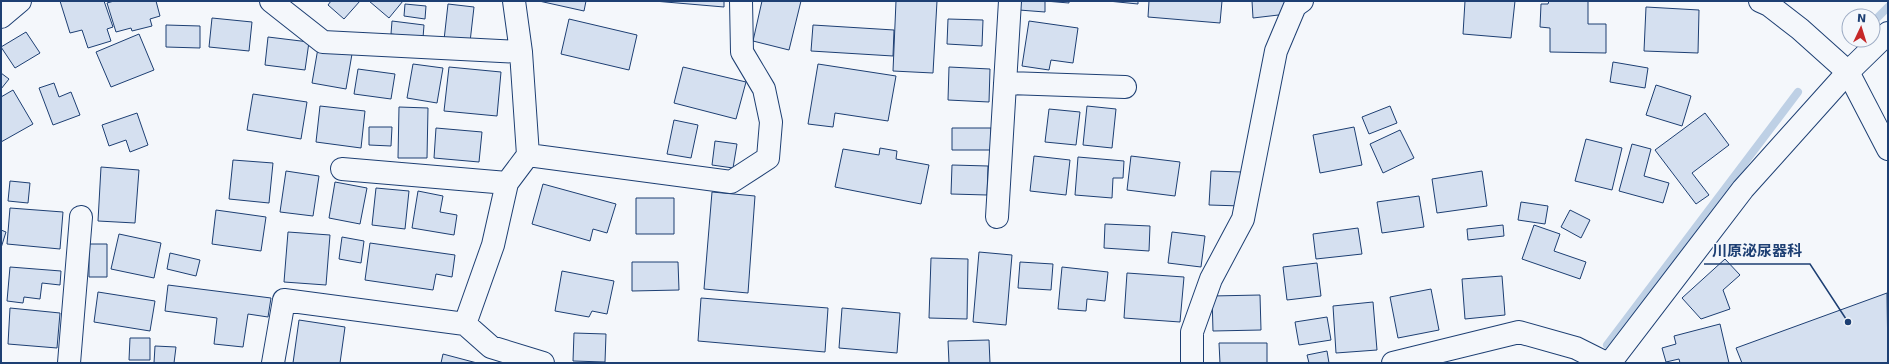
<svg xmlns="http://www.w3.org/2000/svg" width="1889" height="364" viewBox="0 0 1889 364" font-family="'DejaVu Sans','Noto Sans JP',sans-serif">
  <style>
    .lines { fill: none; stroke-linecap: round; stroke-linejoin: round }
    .stream { stroke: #bed0e5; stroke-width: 8 }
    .building { fill: #d5e0f0; stroke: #1d3f73 }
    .minor-casing { stroke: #1d3f73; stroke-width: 24 }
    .tertiary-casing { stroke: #1d3f73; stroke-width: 24 }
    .minor { stroke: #f4f7fb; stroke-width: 22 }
    .tertiary { stroke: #f4f7fb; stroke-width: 22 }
    .leader { fill: none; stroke: #1d3f73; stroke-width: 1.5 }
    .callout-dot { fill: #1d3f73; stroke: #f4f7fb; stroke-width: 1.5 }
    .callout-label { font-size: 15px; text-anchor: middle; font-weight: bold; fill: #1d3f73; stroke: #f4f7fb; stroke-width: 3; stroke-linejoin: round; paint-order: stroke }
  </style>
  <rect width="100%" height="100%" fill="#f4f7fb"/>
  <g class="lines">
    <path class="stream" d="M1873 22 1888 7
      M1607 345 1798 92"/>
  </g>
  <path class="building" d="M60 1H104L113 27 107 29 111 41 88 48 82 30 70 33Z
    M114 1H156L160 16 150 19 152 26 132 31 131 28 116 32 107 3Z
    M331 1H360L344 19 328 5Z
    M369 1H403L389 18Z
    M539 1H586L584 11Z
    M654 1H724V7Z
    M762 1H801L789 50 753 41Z
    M896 1H937L933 73 893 71Z
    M1020 1H1069V3L1045 1V12L1019 10Z
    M1108 1H1138V4Z
    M1149 1H1222L1220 23 1148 17Z
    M1252 1H1285L1287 14 1253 18Z
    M1465 1H1515L1511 38 1463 34Z
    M1549 1H1588V24H1606V53L1550 52V28L1540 27 1541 4H1548Z
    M405 4 426 6 425 19 404 16Z
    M448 4 474 7 470 42 444 40Z
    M1646 7 1699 10 1698 53 1644 51Z
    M212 18 252 22 249 51 209 47Z
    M569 19 637 35 629 70 561 54Z
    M948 19 983 20 982 46 947 44Z
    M392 21 424 25 423 38 391 34Z
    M1029 21 1078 28 1073 63 1051 60 1049 70 1022 66Z
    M166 25 200 26V48L166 47Z
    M813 25 894 30 893 56 811 51Z
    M26 32 40 53 15 68 1 47Z
    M139 34 154 70 111 87 96 52Z
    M268 37 309 42 305 70 265 65Z
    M318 48 352 54 346 89 312 83Z
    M1613 62 1648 68 1645 88 1610 82Z
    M413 64 443 68 437 103 407 98Z
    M818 64 896 76 888 121 835 113 833 127 808 124Z
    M449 67 501 72 497 116 444 111Z
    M683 67 746 82 736 119 674 103Z
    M949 67 990 69 989 102 948 100Z
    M358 69 395 74 391 99 354 94Z
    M1 73 9 79 1 89Z
    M54 83 59 97 71 92 80 115 53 125 39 88Z
    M1656 85 1691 96 1682 126 1646 115Z
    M13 90 33 124 1 142V97Z
    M253 94 307 102 301 139 247 130Z
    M320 106 365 111 361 148 316 142Z
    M1087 106 1116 109 1112 148 1083 145Z
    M1390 106 1397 123 1369 134 1362 117Z
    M399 107 428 108 427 158H398Z
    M1049 109 1080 112 1076 145 1045 142Z
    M137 113 148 145 130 152 126 140 109 146 102 125Z
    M1705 113 1729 145 1692 173 1709 195 1696 204 1655 150Z
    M674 120 698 125 691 158 667 154Z
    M369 127H392L391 146 369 145Z
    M1354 127 1362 165 1320 173 1313 135Z
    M436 128 482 132 479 162 434 158Z
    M952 128H991V150H952Z
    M1400 130 1414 158 1383 173 1370 144Z
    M1586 139 1622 148 1612 190 1575 181Z
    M715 141 737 144 733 168 712 165Z
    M1632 144 1651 149 1644 176 1669 183 1663 203 1619 191Z
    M880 148 897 151 896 159 929 165 921 204 835 187 843 149 879 155Z
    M1034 156 1070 160 1066 195 1030 191Z
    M1131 156 1180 162 1175 196 1127 190Z
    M1078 157 1124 161 1123 178H1113L1112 198 1075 195Z
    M233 160 273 163 269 203 229 199Z
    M952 165 988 166 987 195 951 194Z
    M101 167 139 170 135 223 98 221Z
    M286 171 319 176 313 216 280 212Z
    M1211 171 1243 172 1242 206 1209 205Z
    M1482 171 1487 206 1437 213 1432 179Z
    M10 181 30 183 28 203 8 201Z
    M335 182 367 188 360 224 329 218Z
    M543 184 616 204 607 233 593 229 590 241 532 224Z
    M376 188 409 191 405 229 372 225Z
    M418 191 443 196 440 212 457 215 454 235 412 228Z
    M712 192 755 196 748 293 704 289Z
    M1419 196 1424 227 1382 233 1377 202Z
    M636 198H674V234H636Z
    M1521 202 1548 206 1545 224 1518 220Z
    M10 208 63 212 60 249 7 244Z
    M216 210 266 217 261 251 212 244Z
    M1570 210 1590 220 1581 238 1561 227Z
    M1105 224 1150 226 1149 251 1104 248Z
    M1503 225 1504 236 1468 240 1467 229Z
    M1534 225 1560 234 1554 251 1586 262 1580 279 1522 259Z
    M1358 228 1362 254 1316 259 1313 234Z
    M1 230 6 232 1 248Z
    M288 232 330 235 326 285 284 282Z
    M1172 232 1205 236 1201 267 1168 263Z
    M119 234 161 243 154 278 111 269Z
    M342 237 364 241 361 263 339 259Z
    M370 243 455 255 452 277 436 274 433 290 365 280Z
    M89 244H107V277H89Z
    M979 252 1012 255 1006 325 973 322Z
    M170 253 200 260 196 276 167 269Z
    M931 258 968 259 967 319 929 318Z
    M1725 259 1740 275 1723 290 1730 309 1701 319 1682 298Z
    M632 262H678L679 290 632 291Z
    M1020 262 1053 264 1051 290 1018 288Z
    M1317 263 1321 296 1287 300 1283 267Z
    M10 267 61 271 60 285 42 283 40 299 24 297 23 303 7 301Z
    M1062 267 1108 272 1105 301 1087 299 1086 311 1058 309Z
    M562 271 614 281 607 314 592 311 589 317 555 311Z
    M1127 273 1184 277 1180 322 1124 318Z
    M1502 276 1505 315 1465 319 1462 279Z
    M168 285 271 298 268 317 248 314 243 347 214 344 217 318 165 311Z
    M1431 289 1439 330 1398 338 1390 297Z
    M98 292 155 301 150 331 94 322Z
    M1887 293 1888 363H1742L1736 348Z
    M1260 295 1261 330 1213 331 1212 296Z
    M701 298 828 308 825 352 698 341Z
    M1373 302 1377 350 1336 353 1333 306Z
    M10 308 60 313 57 348 8 344Z
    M842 308 900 313 897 353 839 348Z
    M1327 317 1331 340 1299 345 1295 322Z
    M299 320 345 327 340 363H293Z
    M1720 324 1729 363H1680L1679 359 1666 362 1662 348 1676 344 1674 336Z
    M574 333 606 334 605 362 573 361Z
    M130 338H150V360H129Z
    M989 340 990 363H949L948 341Z
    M1219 343H1267V363H1220Z
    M155 346 176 347 174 363H154Z
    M1327 351 1329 363H1309L1307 355Z
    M443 354 477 363H441Z"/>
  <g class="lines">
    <defs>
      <path id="minor" d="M271 1 323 42 521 52
        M1 17 20 1
        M1005 83 1125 87
        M528 155 731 182 768 158 771 122 764 89 742 52 741 1
        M342 169 507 183
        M997 217 1010 1
        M465 324 493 245 507 183 528 155 521 52 514 1
        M69 363 81 217
        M273 363 284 300 465 324 491 347 543 363
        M1192 363V332L1211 279 1243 219 1276 51 1295 6 1302 1
        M1393 363 1519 332 1576 348 1606 363
        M1610 363 1743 189 1848 72 1888 33"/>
      <path id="tertiary" d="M1760 1 1769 5 1800 29 1848 72 1888 149"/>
    </defs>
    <use href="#minor" class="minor-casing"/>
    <use href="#tertiary" class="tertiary-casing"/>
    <use href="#minor" class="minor"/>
    <use href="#tertiary" class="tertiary"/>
  </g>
  <path class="leader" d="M1848 322L1810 264H1704"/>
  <circle class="callout-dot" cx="1848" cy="322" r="4"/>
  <g class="callout-label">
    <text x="1757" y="256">川原泌尿器科</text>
  </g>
  <rect width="1889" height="364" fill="none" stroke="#1d3f73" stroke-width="4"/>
  <g transform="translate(1861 28) rotate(4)"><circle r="19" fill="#f4f7fb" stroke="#9eadc5"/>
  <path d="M0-3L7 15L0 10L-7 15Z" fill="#c62828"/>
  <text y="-6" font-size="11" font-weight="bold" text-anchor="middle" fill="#1d3f73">N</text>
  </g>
</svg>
